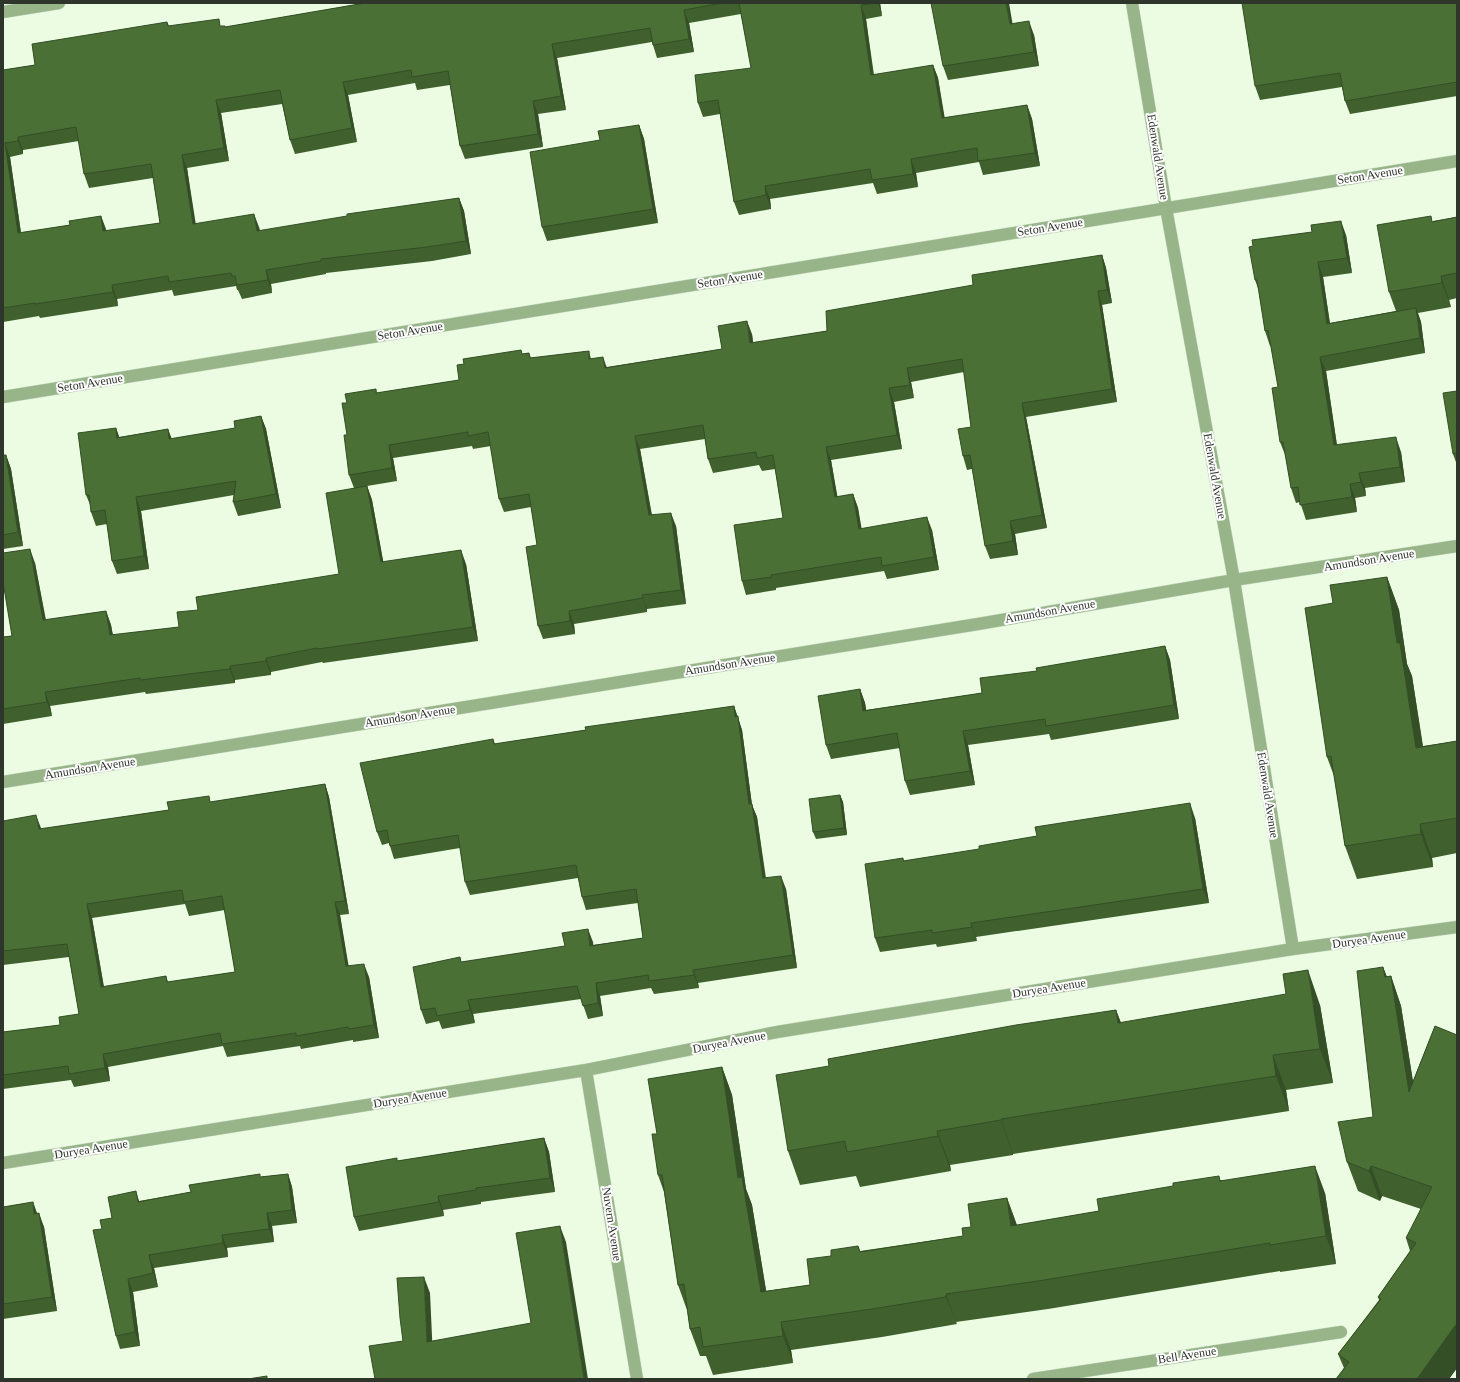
<svg xmlns="http://www.w3.org/2000/svg" width="1460" height="1382" viewBox="0 0 1460 1382" font-family="'Times New Roman',serif">
  <style>
    .lines { fill: none; stroke-linecap: round; stroke-linejoin: round }
    .minor-casing { stroke: #c9d8c2; stroke-width: 13 }
    .minor { stroke: #97b589; stroke-width: 12 }
    .wall { fill: #40602e; fill-rule: evenodd }
    .shaded-wall { fill: #344e26 }
    .building { fill: #4a7036; stroke: #344e26; fill-rule: evenodd }
    .labels { text-anchor: middle; stroke-width: 4; stroke-linejoin: round; paint-order: stroke }
    .street-label { font-size: 12px; fill: #2e352b; stroke: #fff }
  </style>
  <rect width="100%" height="100%" fill="#ebfce3"/>
  <g class="lines">
    <defs>
      <path id="minor" d="M1132 3 1166 208 1234 580 1293 949
        M3 12 59 3
        M3 397 1457 161
        M3 782 978 624 1234 580 1457 546
        M586 1070 637 1379
        M3 1163 586 1070 777 1032 1293 949 1457 927
        M1033 1379 1341 1332"/>
    </defs>
    <use href="#minor" class="minor-casing"/>
    <use href="#minor" class="minor"/>
  </g>
  <path class="wall" d="M365 3H880L882 16 866 19 874 75 933 65 938 78 944 118 1027 105 1032 119 1040 166 983 175 979 162 916 173 918 187 877 194 873 183 770 199 771 209 739 215 734 202 720 114 703 117 698 103 751 68 741 14 689 23 694 52 657 58 653 45 652 42 557 58 566 110 538 114 543 147 465 159 460 146 450 85 417 90 415 83 348 95 357 142 295 154 290 140 282 104 221 113 229 161 187 168 195 224 259 227 260 231 459 198 464 211 471 254 432 261 326 273V274L271 284 272 293 242 299 238 290H237L236 286 174 296 172 290 117 299 118 306 40 318 39 316 3 322V70L35 65 167 22 169 26H221L226 27ZM79 141 84 174 89 188 153 178 160 223 106 231 101 216 70 225 21 233 10 157 23 154V150Z
    M1457 3V96L1350 114 1345 101 1342 87 1260 100 1255 86Z
    M1013 24 1034 35 1039 66 948 80 943 66Z
    M639 125 644 139 658 223 547 241 542 227 600 140Z
    M1457 217V298L1449 300 1451 307 1418 313 1421 322 1425 353 1326 371 1337 445 1401 452 1405 482 1365 488 1366 496 1355 498 1357 512 1306 520 1300 502 1296 503 1291 488 1286 457 1280 442 1278 387 1271 346H1270L1265 331 1259 291 1255 280 1346 235 1352 273 1323 277 1330 323 1396 311 1389 292 1433 221Z
    M1102 255 1106 268 1112 303 1102 305 1117 402 1026 417 1047 528 1015 534 1018 555 990 559 985 546 972 469 967 470 963 456 971 427 964 372 911 382 914 398 894 402 902 449 831 460 837 497 853 494 858 508 861 529 932 530 939 570 887 579 884 571 776 588V590L746 595 742 581 783 518 775 469 762 471 759 465 713 473 708 459 705 439 640 449 652 515 676 526 686 604 647 609V612L574 624 575 634 543 639 538 626 537 545 531 507 504 512 499 499 491 446 473 449 472 446 393 458 397 481 367 486 372 500 383 562 466 564 478 641 323 663 322 662 271 672V675L235 680V683L146 694 145 692 50 706 52 716 3 724V637L12 636 35 563 46 620 106 611 111 625 113 635 179 627 198 610 339 574 354 488 349 475 347 435V403L376 389 377 393 459 380 522 354 529 353 531 358 589 351 591 359 607 367 722 349 752 334 753 343 827 331 973 285Z
    M1457 391V465L1453 454Z
    M261 416 266 429 281 508 238 516 233 502 234 495 141 511 149 569 117 574 112 561 107 524 96 526 91 512V507L86 495 116 428 119 437 168 429 171 439 235 428Z
    M3 455H6L11 469 23 546 3 549Z
    M1387 577 1399 610 1407 664 1412 676 1423 746 1457 741V853L1432 858 1433 867 1357 879 1345 846 1334 776 1327 757 1333 603Z
    M1165 646 1170 660 1179 719 1051 740 1049 734 968 745 975 785 910 795 905 781 900 748 831 759 826 745 860 689 865 703 866 710 982 693 1037 671Z
    M734 706 742 730 752 805 757 817 766 878 786 889 797 968 698 983 699 988 654 994 651 988 600 996 603 1016 588 1019 581 999 473 1014 475 1023 442 1029 439 1021 426 1024 421 1010 462 962 593 942V945L643 938 638 903 586 910 582 897 578 878 470 895 465 882 460 848 394 859 389 843 382 845 377 832 493 739 495 744 586 730Z
    M325 784 329 797 349 914 340 915 348 966 369 977 379 1038 353 1042V1040L301 1049 300 1046 227 1057 223 1046 108 1067 110 1081 74 1087 71 1080 3 1089V1032L60 1025 79 1014 69 957 3 965V821L41 829 169 810 211 802ZM185 904 189 916 225 910 235 972 168 982 166 976 104 987 92 918Z
    M840 795 843 802 847 835 816 839 813 832Z
    M1195 818 1209 903 976 937 977 941 937 947 936 944 880 952 875 938 903 858 904 861Z
    M1383 967 1387 977 1391 976 1401 1006 1413 1081 1435 1026 1457 1368 1449 1379H1336L1344 1368 1338 1354 1379 1300 1378 1297 1410 1251 1406 1238 1421 1209 1382 1196 1380 1201 1358 1191 1347 1162 1373 1117Z
    M1320 1005 1333 1083 1286 1090 1289 1111 1013 1154V1155L950 1165 951 1171 860 1187 856 1176 800 1185 788 1151 829 1066 1116 1010 1121 1023Z
    M722 1067 732 1095 746 1189 752 1205 766 1291 810 1285 831 1256 858 1246 860 1251 963 1236 971 1227 1007 1198 1017 1225 1099 1211 1221 1180 1325 1193 1336 1264 1280 1272V1271L1048 1309 956 1322 957 1324 882 1337 791 1350 793 1363 713 1375 706 1356H700L690 1329 687 1310 678 1285 664 1192 658 1175 657 1134Z
    M544 1138 549 1152 555 1192 481 1202V1204L443 1210 444 1216 359 1231 354 1217 398 1161Z
    M288 1174 292 1187 297 1223 272 1226 274 1242 227 1248 228 1257 154 1268 158 1287 133 1292 140 1346 120 1349 116 1336 102 1229 112 1218 139 1201 191 1192 261 1177Z
    M33 1202 37 1214 44 1227 57 1311 3 1319V1207Z"/>
  <path class="shaded-wall" d="M878 3H880L882 16Z
    M1006 3H1009L1015 38 1010 24Z
    M861 5 866 19 875 89 871 75Z
    M684 10 689 23 694 52 689 39Z
    M1029 21 1034 35 1039 66 1034 52Z
    M552 44 557 58 566 110 561 96Z
    M933 65 938 78 947 131 942 118Z
    M343 82 348 95 357 142 352 128Z
    M216 100 221 113 229 161 224 148Z
    M533 101 538 114 543 147 538 134Z
    M1027 105 1032 119 1040 166 1035 153Z
    M639 125 644 139 658 223 653 209Z
    M18 137 23 150V154L18 141Z
    M5 143 10 157 23 247 18 233Z
    M182 155 187 168 198 238 193 224Z
    M911 159 916 173 918 187 913 174Z
    M765 186 770 199 771 209 766 195Z
    M459 198 464 211 471 254 466 241Z
    M254 214 259 227 262 245 257 231Z
    M101 216 106 229 108 245 103 231Z
    M1341 221 1346 235 1352 273 1347 258Z
    M1102 255 1106 268 1112 303 1107 290Z
    M1318 262 1323 277 1332 339 1327 324Z
    M266 270 271 284 272 293 268 280Z
    M1441 276 1449 300 1451 307 1442 283Z
    M112 285 117 299 118 306 113 292Z
    M1098 291 1102 305 1117 402 1112 389Z
    M1416 308 1421 322 1425 353 1420 338Z
    M747 321 752 334 755 357 750 343Z
    M603 357 608 371 605 368Z
    M1320 357 1326 371 1339 460 1334 445Z
    M907 368 911 382 914 398 910 385Z
    M889 388 894 402 902 449 897 435Z
    M1022 403 1026 417 1047 528 1042 515Z
    M261 416 266 429 281 508 276 494Z
    M116 428 121 442 117 438Z
    M168 429 173 442 169 439Z
    M635 436 640 449 654 529 649 515Z
    M1396 437 1401 452 1405 482 1400 467Z
    M389 445 393 458 397 481 392 468Z
    M826 447 831 460 840 511 835 497Z
    M6 455 11 469 23 546 18 532Z
    M1359 473 1365 488 1366 496 1361 482Z
    M1350 484 1355 498 1357 512 1352 497Z
    M367 486 372 500 386 576 381 562Z
    M853 494 858 508 864 542 859 529Z
    M136 497 141 511 149 569 144 556Z
    M671 513 676 526 686 604 681 590Z
    M927 517 932 530 939 570 934 557Z
    M1010 521 1015 534 1018 555 1013 541Z
    M30 549 35 563 48 634 43 620Z
    M461 550 466 564 478 641 473 627Z
    M1387 577 1399 610 1407 664 1412 676 1428 781 1416 748 1397 643Z
    M642 595 647 609V612L643 598Z
    M106 611 111 625 115 649 110 635Z
    M569 611 574 624 575 634 570 621Z
    M1165 646 1170 660 1179 719 1174 705Z
    M266 658 271 672V675L266 661Z
    M230 666 235 680V683L230 669Z
    M860 689 865 703 869 725 863 711Z
    M45 692 50 706 52 716 47 702Z
    M734 706 742 730 752 805 757 817 767 892 763 878 749 804Z
    M963 731 968 745 975 785 970 771Z
    M325 784 329 797 349 914 345 901Z
    M840 795 843 802 847 835 844 828Z
    M1190 803 1195 818 1209 903 1203 889Z
    M36 815 41 828 44 842 39 829Z
    M1420 824 1432 858 1433 867 1421 834Z
    M781 876 786 889 797 968 793 955Z
    M335 902 340 915 351 980 346 966Z
    M87 904 92 918 106 1000 101 987Z
    M971 923 976 937 977 941 972 927Z
    M588 929 593 942 595 959 590 946Z
    M364 964 369 977 379 1038 374 1025Z
    M1383 967 1394 996 1391 976 1401 1006 1419 1121 1409 1092Z
    M693 970 698 983 699 988 694 975Z
    M1308 970 1320 1005 1333 1083 1320 1049Z
    M596 983 600 996 603 1016 598 1003Z
    M468 1000 473 1014 475 1023 470 1010Z
    M1116 1010 1129 1044 1118 1023Z
    M103 1054 108 1067 110 1081 105 1068Z
    M1273 1055 1286 1090 1289 1111 1276 1076Z
    M722 1067 732 1095 746 1189 752 1205 771 1320 761 1292 738 1178Z
    M1001 1119 1013 1154V1155L1001 1120Z
    M937 1131 950 1165 951 1171 938 1136Z
    M544 1138 549 1152 555 1192 550 1178Z
    M1315 1166 1325 1193 1336 1264 1326 1236Z
    M1371 1166 1382 1196 1380 1201 1369 1171Z
    M288 1174 292 1187 297 1223 292 1210Z
    M136 1191 140 1204 138 1202Z
    M438 1196 443 1210 444 1216 439 1202Z
    M1007 1198 1017 1226H1011Z
    M33 1202 38 1216 34 1214Z
    M39 1213 44 1227 57 1311 52 1297Z
    M267 1213 272 1226 274 1242 269 1229Z
    M560 1226 566 1242 588 1379H584Z
    M222 1235 227 1248 228 1257 223 1243Z
    M149 1255 154 1268 158 1287 153 1273Z
    M424 1277 430 1293 433 1358 427 1342Z
    M128 1279 133 1292 140 1346 135 1332Z
    M946 1294 956 1322 957 1324 946 1297Z
    M781 1322 791 1350 793 1363 783 1336Z
    M1457 1323V1368L1449 1379H1417Z"/>
  <path class="building" d="M365 3H722L684 10 689 39 653 45 650 28 552 44 561 96 533 101 538 134 460 146 448 71 412 77 411 70 343 82 352 128 290 140 280 90 216 100 224 148 182 155 193 224 254 214 257 231 347 216V214L459 198 466 241 427 247 321 259V261L266 270 268 280 237 285 235 276H232L231 273 169 282 168 276 112 285 113 292 35 304V303L3 308V70L35 65 32 44 167 22 168 26 219 19 220 26H225V27ZM76 127 84 174 151 164 160 223 103 231 101 216 69 221 70 225 18 233 5 143 18 141V137Z
    M739 3H876L861 5 871 75 933 65 942 118 1027 105 1035 153 978 161 977 148 911 159 913 174 872 180 870 169 765 186 766 195 734 202 718 100 698 103 695 75 751 68Z
    M931 3H1006L1010 24 1029 21 1034 52 943 66Z
    M1242 3H1457V82L1345 101 1340 73 1255 86Z
    M639 125 653 209 542 227 530 152 600 140 598 131Z
    M1431 216 1432 222 1457 217V273L1441 276 1442 283 1389 292 1377 225Z
    M1341 221 1347 258 1318 262 1327 324 1416 308 1420 338 1320 357 1334 445 1396 437 1400 467 1359 473 1361 482 1350 484 1352 497 1300 505 1298 487 1291 488 1283 442H1280L1272 388 1278 387 1268 330 1265 331 1257 280H1255L1249 247 1253 246 1252 240 1312 232 1311 225Z
    M1102 255 1107 290 1098 291 1112 389 1022 403 1042 515 1010 521 1013 541 985 546 970 455 963 456 958 429 971 427 962 359 907 368 910 385 889 388 897 435 826 447 835 497 853 494 859 529 927 517 934 557 882 566 881 557 771 575 772 577 742 581 734 525 783 518 773 455 757 458 756 452 708 459 703 425 635 436 649 515 671 513 681 590 642 595 643 598 569 611 570 621 538 626 526 547 537 545 529 494 499 499 488 432 468 436V432L389 445 392 468 349 475 344 435H347L342 403H347L345 394 376 389V393L459 380 457 365 464 364 463 359 521 350 522 354 529 353 530 358 589 351V359L603 357 605 368 722 349 718 326 747 321 750 343 827 331 826 311 973 285 972 275Z
    M1457 391V453L1453 454 1443 393Z
    M261 416 276 494 233 502 236 481 136 497 144 556 112 561 105 510 91 512 89 495H86L78 433 116 428 117 438 168 429 169 439 235 428 234 421Z
    M3 455H6L18 532 3 535Z
    M367 486 381 562 461 550 473 627 318 649 317 648 266 658V661L230 666V669L140 680V678L45 692 47 702 3 709V637L12 636 3 582V553L30 549 43 620 106 611 110 635 179 627 177 612 198 610 196 597 339 574 326 493Z
    M1387 577 1397 643H1400L1416 748 1457 741V818L1420 824 1421 834 1345 846 1331 756 1327 757 1305 608 1333 603 1330 585Z
    M1165 646 1174 705 1046 726 1045 719 963 731 970 771 905 781 897 733 826 745 818 696 860 689 863 711 982 693 980 678 1037 671 1036 668Z
    M734 706 735 717 738 716 749 804H752L763 878 781 876 793 955 693 970 694 975 649 981 648 975 596 983 598 1003 583 1006 577 986 468 1000 470 1010 437 1016 435 1008 421 1010 413 967 460 957 461 962 565 946 562 933 588 929 590 946 643 938 636 889 582 897 576 865 465 882 458 835 390 846 387 830 377 832 360 763 493 739 494 744 586 730 585 727Z
    M325 784 345 901 335 902 346 966 364 964 374 1025 349 1029 348 1027 296 1036V1033L222 1044 220 1033 103 1054 105 1068 69 1074 68 1066 3 1075V1032L60 1025 59 1017 79 1014 67 944 3 951V821L36 815 39 829 169 810 167 802 209 796 210 802ZM182 890 184 902 222 896 235 972 167 982 166 976 101 987 87 904Z
    M840 795 844 828 813 832 809 799Z
    M1190 803 1203 889 971 923 972 927 932 933V930L875 938 865 864 903 858V861L979 849V846L1037 836 1035 827Z
    M1383 967 1385 977 1391 976 1409 1092 1435 1026 1457 1035V1323L1417 1379H1336L1349 1362 1338 1354 1381 1299 1378 1297 1416 1243 1406 1238 1432 1187 1371 1166 1369 1171 1347 1162 1338 1122 1373 1117 1357 971Z
    M1308 970 1320 1049 1273 1055 1276 1076 1001 1119V1120L937 1131 938 1136 847 1152 845 1141 788 1151 776 1075 829 1066 828 1059 1016 1025 1116 1010 1118 1023 1286 994 1283 974Z
    M722 1067 738 1178 742 1177 761 1292 810 1285 807 1259 831 1256V1250L858 1246 860 1252 963 1236 962 1228 971 1227 968 1204 1007 1198 1011 1226 1099 1211 1097 1199 1173 1186V1183L1219 1176 1220 1181 1315 1166 1326 1236 1270 1245V1243L1038 1281 946 1294V1297L872 1309 781 1322 783 1336 703 1347 700 1327 690 1329 684 1284 678 1285 662 1175H658L652 1134H657L648 1079Z
    M544 1138 550 1178 476 1188V1190L438 1196 439 1202 354 1217 346 1167 397 1158V1161Z
    M260 1174V1177L288 1174 292 1210 267 1213 269 1229 222 1235 223 1243 149 1255 153 1273 128 1279 135 1332 116 1336 93 1230 102 1229 100 1220 112 1218 108 1197 136 1191 138 1202 191 1192 189 1185Z
    M33 1202 34 1214 39 1213 52 1297 3 1304V1207Z
    M560 1226 584 1379H375L369 1346 403 1341 400 1318 397 1278 424 1277 427 1342 531 1323 516 1233Z
    M267 1376V1379H248Z"/>
  <g class="labels">
    <g class="street-label">
      <text transform="translate(1158 157) rotate(81)" y="4">Edenwald Avenue</text>
      <text transform="translate(1370 175) rotate(-9)" y="4">Seton Avenue</text>
      <text transform="translate(1050 227) rotate(-9)" y="4">Seton Avenue</text>
      <text transform="translate(730 279) rotate(-9)" y="4">Seton Avenue</text>
      <text transform="translate(410 331) rotate(-9)" y="4">Seton Avenue</text>
      <text transform="translate(90 383) rotate(-9)" y="4">Seton Avenue</text>
      <text transform="translate(1215 476) rotate(80)" y="4">Edenwald Avenue</text>
      <text transform="translate(1369 560) rotate(-9)" y="4">Amundson Avenue</text>
      <text transform="translate(1050 611) rotate(-10)" y="4">Amundson Avenue</text>
      <text transform="translate(730 664) rotate(-9)" y="4">Amundson Avenue</text>
      <text transform="translate(410 716) rotate(-9)" y="4">Amundson Avenue</text>
      <text transform="translate(90 768) rotate(-9)" y="4">Amundson Avenue</text>
      <text transform="translate(1268 795) rotate(81)" y="4">Edenwald Avenue</text>
      <text transform="translate(1369 939) rotate(-8)" y="4">Duryea Avenue</text>
      <text transform="translate(1049 988) rotate(-9)" y="4">Duryea Avenue</text>
      <text transform="translate(729 1042) rotate(-11)" y="4">Duryea Avenue</text>
      <text transform="translate(410 1098) rotate(-9)" y="4">Duryea Avenue</text>
      <text transform="translate(91 1149) rotate(-9)" y="4">Duryea Avenue</text>
      <text transform="translate(612 1224) rotate(81)" y="4">Nuvern Avenue</text>
      <text transform="translate(1187 1355) rotate(-9)" y="4">Bell Avenue</text>
    </g>
  </g>
  <rect width="1460" height="1382" fill="none" stroke="#2e352b" stroke-width="8"/>
</svg>
